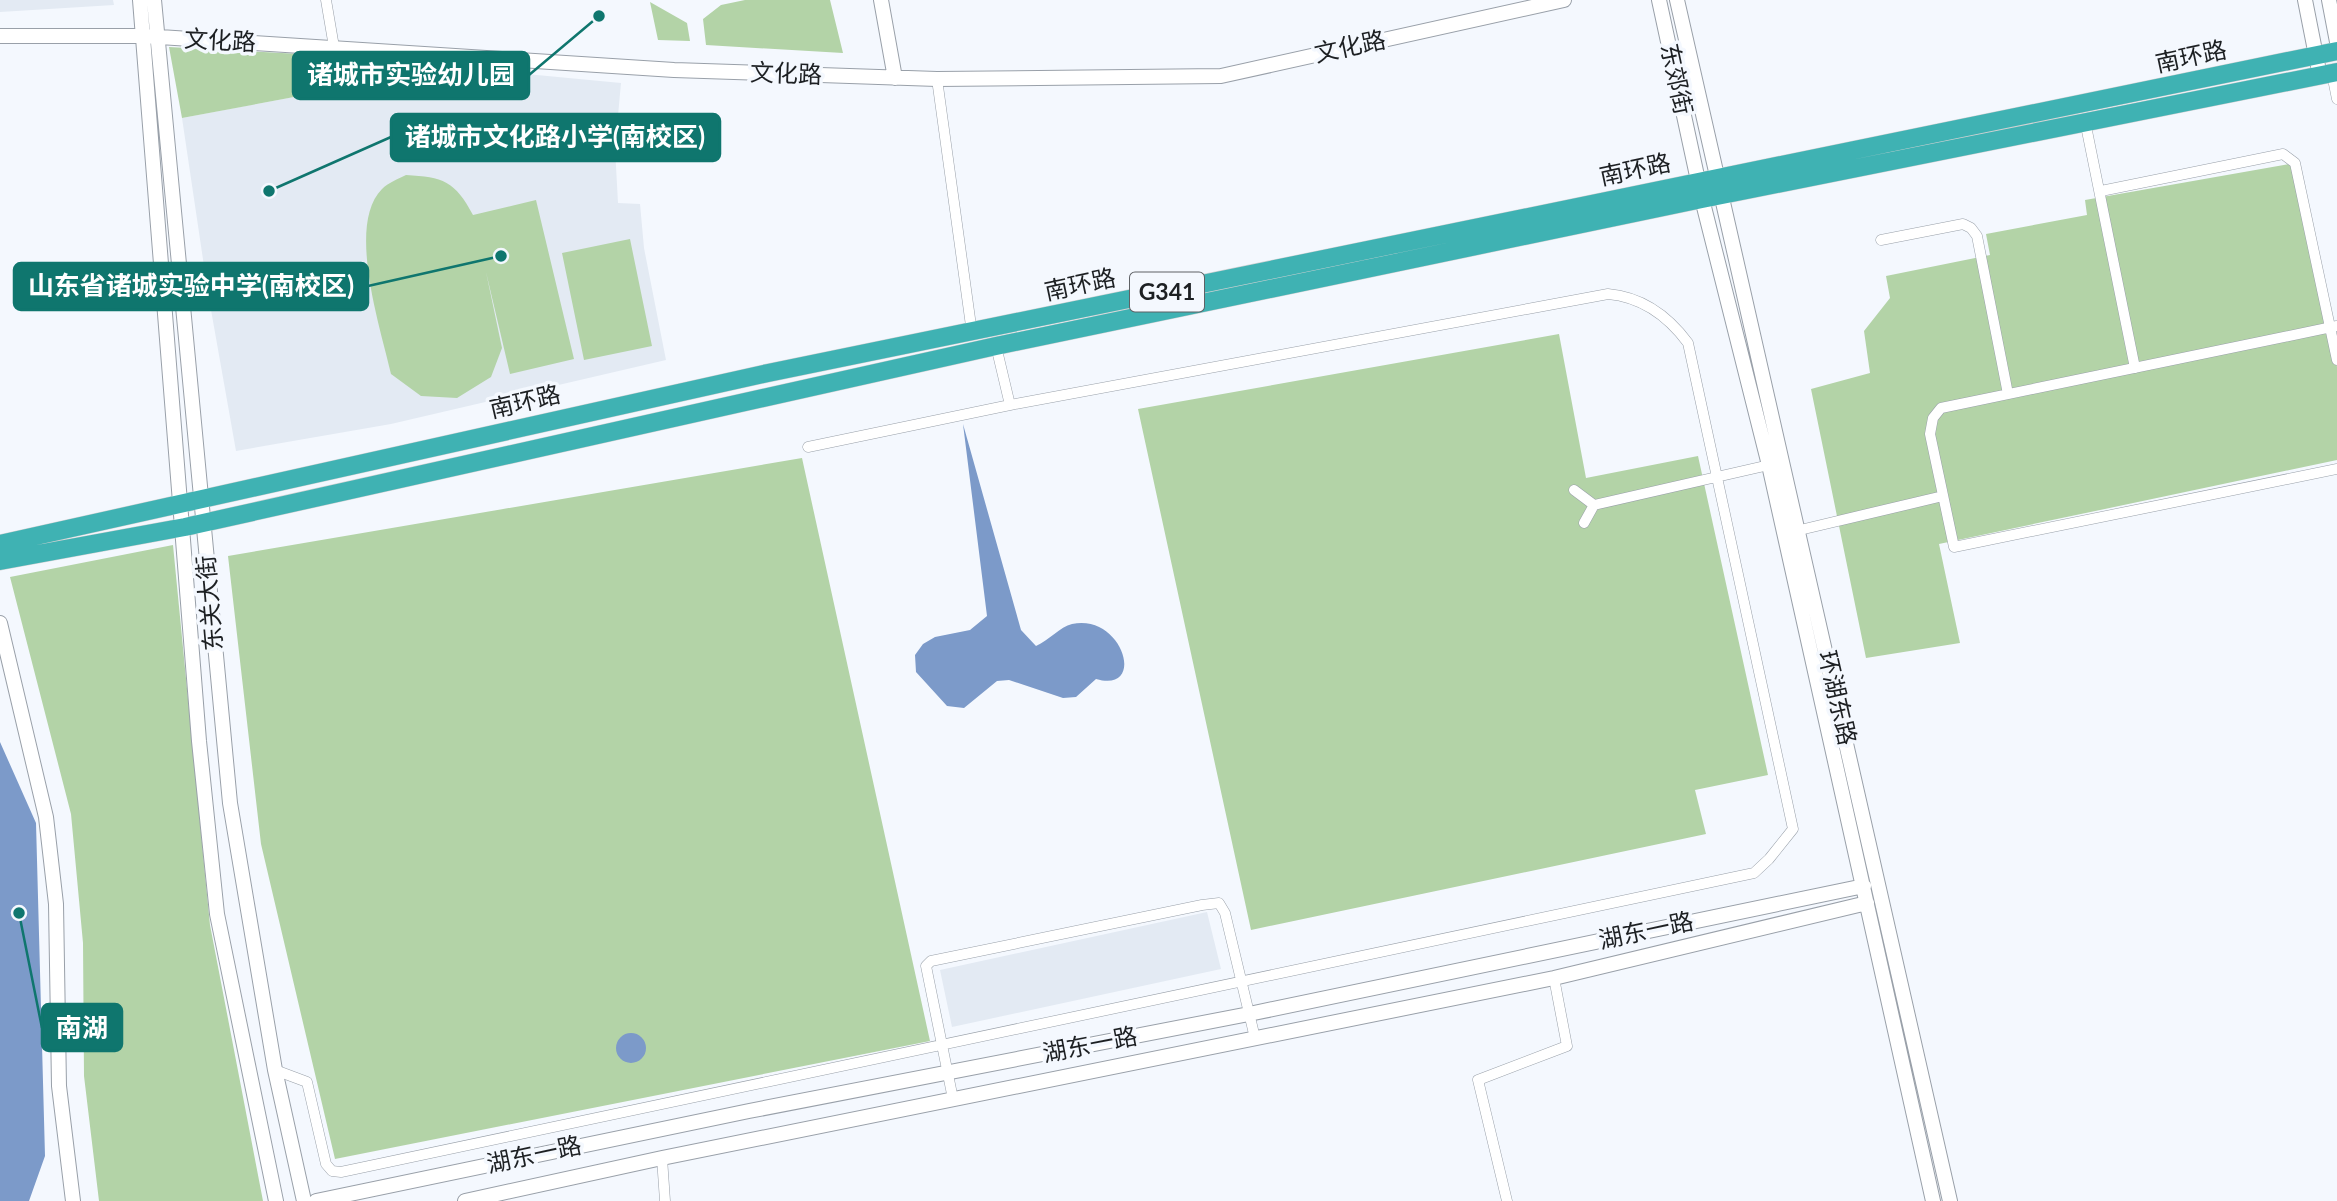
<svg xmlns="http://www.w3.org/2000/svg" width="2337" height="1201" viewBox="0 0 2337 1201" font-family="Lato,'Noto Sans SC',sans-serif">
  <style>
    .built { fill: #e3eaf3 }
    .green { fill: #b3d3a7 }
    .water { fill: #7c9ac9 }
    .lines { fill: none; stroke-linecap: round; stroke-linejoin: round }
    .street-casing { stroke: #99a0a9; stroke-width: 11 }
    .secondary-casing { stroke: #99a0a9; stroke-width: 16 }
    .highway-casing { stroke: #d2d2d3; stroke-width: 19 }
    .street { stroke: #fff; stroke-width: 10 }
    .secondary { stroke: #fff; stroke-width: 14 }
    .highway { stroke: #3fb2b3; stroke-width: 18 }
    .labels { text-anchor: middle; stroke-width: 7; stroke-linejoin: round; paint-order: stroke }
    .shield { fill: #f4f8fe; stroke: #5e6165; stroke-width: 2 }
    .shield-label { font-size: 23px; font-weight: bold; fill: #1d2023 }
    .street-label { font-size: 24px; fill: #1d2023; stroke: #f4f8fe }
    .leader { fill: none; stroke: #0f766e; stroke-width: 2.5 }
    .callout-dot { fill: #0f766e; stroke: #f4f8fe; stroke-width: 2.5 }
    .callout { fill: #0f766e; stroke: #0f766e; stroke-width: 2.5 }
    .callout-label { font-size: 26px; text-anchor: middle; font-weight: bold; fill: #fff }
  </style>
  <rect width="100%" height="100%" fill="#f4f8fe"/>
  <path class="built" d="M0 0H113L114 5 0 12Z
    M337 56 621 83 615 148 618 203 640 204 644 248 666 360 391 424 236 451 208 293 182 118 325 91 324 80H340Z
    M1207 912 1221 969 952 1027 940 970Z"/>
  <path class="green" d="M745 0H830L843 53 706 45 703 19 721 5Z
    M650 2 687 23 690 41 658 40Z
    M169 47 337 56 340 81 324 80 326 91 182 118Z
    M2295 163 2337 367V460L1939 544 1960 643 1866 658 1811 389 1870 373 1864 331 1890 298 1886 276 1990 255 1986 234 2087 215 2085 200Z
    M406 175C443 177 455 181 473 215L536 200 574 359 510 374 486 272 502 348 491 377 457 398 421 396 391 374C381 329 346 225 382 189 388 183 398 179 406 175Z
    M630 239 652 346 584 360 562 253Z
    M1559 334 1586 478 1698 456 1768 775 1695 790 1706 834 1251 930 1138 409Z
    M802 458 930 1041 335 1159 261 844 228 556Z
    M173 545 210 925 263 1201H99L84 1076 83 943 71 814 10 577Z"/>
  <path class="water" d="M963 424 1021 630 1036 646C1049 640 1060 627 1072 624 1123 613 1147 694 1096 679L1076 697 1063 698 1009 680 997 681 964 708 947 706 916 672 915 655 923 644 935 637 970 630 987 616Z
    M0 742 36 823 45 1156 29 1201H0Z
    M616 1048a15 15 0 1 1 30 0a15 15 0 1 1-30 0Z"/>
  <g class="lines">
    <defs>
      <path id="street" d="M326 0 334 47
        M2332 74 2337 99
        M937 79 972 333
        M2085 121 2135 368
        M2101 191 2283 154 2295 163 2337 360
        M1881 240 1963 224 1971 228 1977 236 2008 394
        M2337 326 1941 408 1933 418 1930 434 1954 547 2337 469
        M996 346 1010 405
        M1574 490 1594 505 1769 465
        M1584 523 1594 505
        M1800 530 1943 496
        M275 1070 307 1082 326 1164 332 1171 341 1172 1754 873 1769 859 1793 829 1688 343C1668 316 1642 297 1608 294L1010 405 808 447
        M953 1099 926 966 931 961 1202 905 1219 903 1225 913 1255 1038
        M662 1158 665 1201
        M1507 1201 1478 1080 1567 1046 1554 978"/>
      <path id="secondary" d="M140 0 199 741 217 914 276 1201
        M154 0 230 803 275 1070 304 1201
        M881 0 895 78
        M1659 0 1702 199 1769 465 1933 1201
        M1677 0 1950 1201
        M2305 0 2320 76
        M2329 0 2337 42
        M0 36H144L674 70 937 79 1221 76 1564 0
        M0 623 46 817 56 904 59 1086 73 1201
        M316 1201 749 1111 1249 1014 1864 886
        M465 1201 662 1158 1554 978 1867 903"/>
      <path id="highway" d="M0 544 768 373 2337 51
        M0 561 185 527 996 346 1702 199 2337 72"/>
    </defs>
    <use href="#street" class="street-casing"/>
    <use href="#secondary" class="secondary-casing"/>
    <use href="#highway" class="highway-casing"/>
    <use href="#street" class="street"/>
    <use href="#secondary" class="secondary"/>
    <use href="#highway" class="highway"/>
  </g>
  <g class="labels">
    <rect class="shield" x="1130" y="272.5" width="74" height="39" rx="5"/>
    <g class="shield-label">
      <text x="1167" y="300">G341</text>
    </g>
    <g class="street-label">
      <text transform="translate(220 41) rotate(3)" y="8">文化路</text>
      <text transform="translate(1350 47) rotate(-12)" y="8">文化路</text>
      <text transform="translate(2191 57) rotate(-12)" y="8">南环路</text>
      <text transform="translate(786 74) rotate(2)" y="8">文化路</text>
      <text transform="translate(1676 79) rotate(78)" y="8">东郊街</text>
      <text transform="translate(1635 170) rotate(-12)" y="8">南环路</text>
      <text transform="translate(1080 285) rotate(-12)" y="8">南环路</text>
      <text transform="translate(525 402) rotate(-13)" y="8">南环路</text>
      <text transform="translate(210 603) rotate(-95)" y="8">东关大街</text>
      <text transform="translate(1837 698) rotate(77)" y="8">环湖东路</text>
      <text transform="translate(1646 931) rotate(-12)" y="8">湖东一路</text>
      <text transform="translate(1090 1045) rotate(-11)" y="8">湖东一路</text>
      <text transform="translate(534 1155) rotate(-12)" y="8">湖东一路</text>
    </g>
  </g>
  <path class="leader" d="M599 16L529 75M269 191L391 137M501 256L368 286M19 913L42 1028"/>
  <g class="callout-dot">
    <circle cx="599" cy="16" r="7"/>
    <circle cx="269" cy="191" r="7"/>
    <circle cx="501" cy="256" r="7"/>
    <circle cx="19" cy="913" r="7"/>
  </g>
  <g class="callout">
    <rect x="293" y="52" width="236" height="47" rx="7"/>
    <rect x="391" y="114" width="329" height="47" rx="7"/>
    <rect x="14" y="263" width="354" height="47" rx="7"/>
    <rect x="42" y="1004" width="80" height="47" rx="7"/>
  </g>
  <g class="callout-label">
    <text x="411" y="84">诸城市实验幼儿园</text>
    <text x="555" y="146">诸城市文化路小学(南校区)</text>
    <text x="191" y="295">山东省诸城实验中学(南校区)</text>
    <text x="82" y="1037">南湖</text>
  </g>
</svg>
